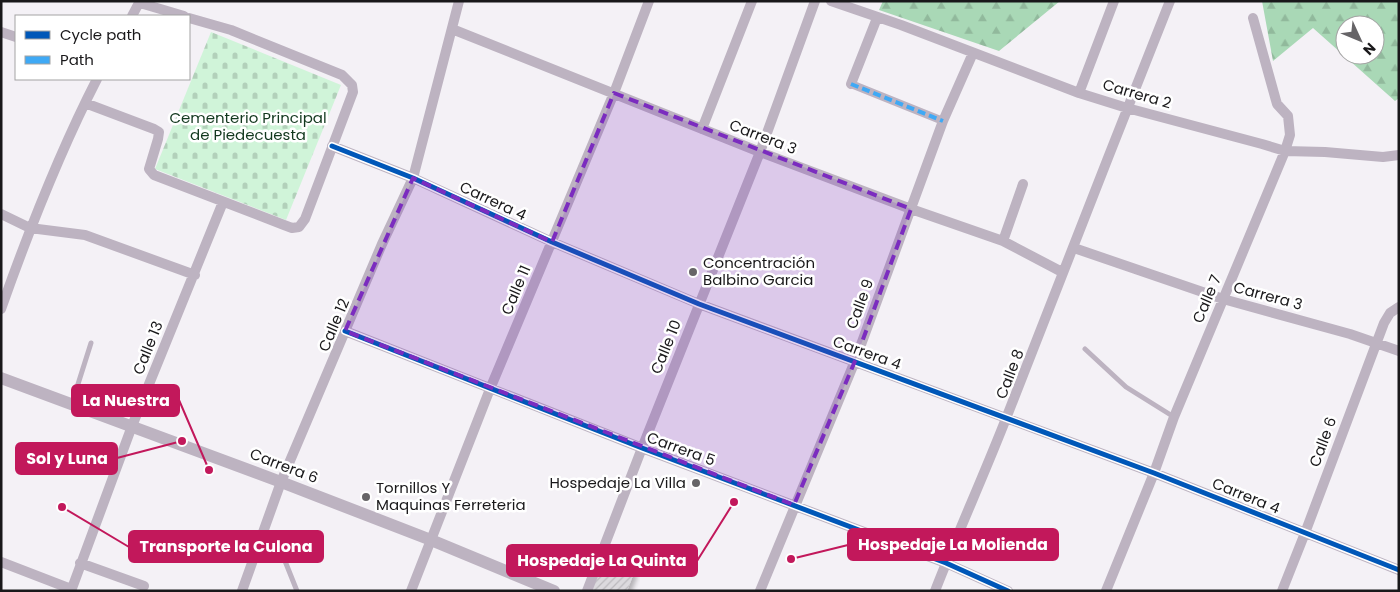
<svg xmlns="http://www.w3.org/2000/svg" width="1400" height="592" viewBox="0 0 1400 592" font-family="Poppins,sans-serif">
  <style>
    .forest { fill: url(#forest-firs); fill-rule: evenodd }
    .cemetery { fill: url(#cemetery-stones) }
    .building { fill: url(#building-hatch); filter: url(#shadow) }
    .lines { fill: none; stroke-linecap: round; stroke-linejoin: round }
    .service { stroke: #bdb3c1; stroke-width: 5 }
    .pedestrian { stroke: #bdb3c1; stroke-width: 8 }
    .minor { stroke: #bdb3c1; stroke-width: 10 }
    .tertiary { stroke: #bdb3c1; stroke-width: 12 }
    .quiet { stroke: #3fa9f5; stroke-width: 4; stroke-dasharray: 8 4; stroke-linecap: butt }
    .cycleway-casing { stroke: #fff; stroke-width: 8 }
    .cycleway { stroke: #0057b8; stroke-width: 5 }
    .marked { fill: #7b2cbf; fill-opacity: 0.2; stroke: #7b2cbf; stroke-width: 4; stroke-dasharray: 10 6; stroke-linejoin: round }
    .poi-dot { fill: #666467; stroke: #fff; stroke-width: 2 }
    .labels { text-anchor: middle; stroke-width: 5; stroke-linejoin: round; paint-order: stroke }
    .street-label { font-size: 15px; fill: #19181a; stroke: #fff }
    .park-label { font-size: 15px; fill: #12381e; stroke: #fff }
    .poi-label { font-size: 15px; fill: #19181a; stroke: #fff; text-anchor: start }
    .leader { fill: none; stroke: #c2185b; stroke-width: 2 }
    .callout-dot { fill: #c2185b; stroke: #fff; stroke-width: 2 }
    .callout { fill: #c2185b; stroke: #c2185b; stroke-width: 2 }
    .callout-label { font-size: 16px; text-anchor: middle; font-weight: bold; fill: #fff }
  </style>
  <defs>
    <pattern id="forest-firs" width="22" height="20" patternUnits="userSpaceOnUse" patternTransform="scale(1.25)"><rect width="22" height="20" fill="#a9d8b6"/><path d="M5 1l3.5 6h-7zM16 11l3.5 6h-7z" fill="#91b99c"/></pattern>
    <pattern id="cemetery-stones" width="16" height="16" patternUnits="userSpaceOnUse" patternTransform="scale(1.25)"><rect width="16" height="16" fill="#d0f4d9"/><path d="M2 7V4a2 2 0 0 1 4 0v3zM10 15v-3a2 2 0 0 1 4 0v3z" fill="#b2d0ba"/></pattern>
    <pattern id="building-hatch" width="6" height="6" patternUnits="userSpaceOnUse" patternTransform="scale(1.25)"><rect width="6" height="6" fill="#dcdade"/><path d="M-1 1l2-2M0 6l6-6M5 7l2-2" fill="none" stroke="#bcbabe"/></pattern>
    <filter id="shadow"><feDropShadow dx="3" dy="5" stdDeviation="2.5" flood-color="#0004"/></filter>
  </defs>
  <rect width="100%" height="100%" fill="#f4f1f6"/>
  <path class="forest" d="M883 1H1060L999 51 879 10Z
    M1262 1H1399V98L1395 101 1313 28 1273 61ZM1345 25H1375V55H1345Z"/>
  <path class="cemetery" d="M211 32 341 85 286 220 155 169Z"/>
  <path class="building" d="M604 559 635 570 627 591 592 590Z"/>
  <g class="lines">
    <path class="service" d="M1085 349 1126 387 1174 417
      M72 403 91 343
      M258 548 285 561 297 591"/>
    <path class="pedestrian" d="M851 84 943 121"/>
    <path class="minor" d="M831 1 901 25 1079 93 1127 108 1262 144 1285 151 1325 152 1383 157 1399 155
      M140 3 184 16
      M132 16 140 1
      M452 29 760 152 911 209 1003 241 1062 272
      M1 32 16 37
      M851 84 877 18
      M1079 93 1114 1
      M85 103 154 129 159 132 158 139 149 169 154 175 284 225 292 228 299 227 305 219 353 92 352 85 342 75 231 30 189 18
      M702 129 752 1
      M332 146 413 178 552 242 699 304 1154 473 1399 570
      M1 214 30 228 85 235 195 275
      M1003 241 1023 184
      M1074 248 1223 299 1350 334 1399 351
      M1 309C29 230 59 153 97 79
      M345 331 642 448 946 563 1008 591
      M1 562 71 589
      M80 563 144 586
      M71 591 132 426 223 202
      M242 591 281 482 382 244 413 178 459 1
      M411 591 490 389 614 93 649 1
      M587 591 642 448 760 152 815 1
      M760 591 855 361 943 121 973 53
      M935 591C958 532 984 475 1007 416 1061 278 1115 139 1170 1
      M1106 591 1154 473 1174 417 1285 151 1290 135 1288 116 1277 104 1253 18
      M1282 591 1305 533 1384 323 1390 313 1399 307"/>
    <path class="tertiary" d="M1 378 281 482 431 540 554 591"/>
    <path class="quiet" d="M851 84 943 121"/>
    <defs>
      <path id="cycleway" d="M332 146 413 178 552 242 699 304 1154 473 1399 570
        M345 331 642 448 946 563 1008 591"/>
    </defs>
    <use href="#cycleway" class="cycleway-casing"/>
    <use href="#cycleway" class="cycleway"/>
  </g>
  <path class="marked" d="M614 93 911 209 855 361 794 505 345 331 413 178 552 242Z"/>
  <g class="poi-dot">
    <circle cx="693" cy="272" r="5"/>
    <circle cx="696" cy="483" r="5"/>
    <circle cx="366" cy="497" r="5"/>
  </g>
  <g class="labels">
    <g class="street-label">
      <text transform="translate(1137 94) rotate(16)" y="5">Carrera 2</text>
      <text transform="translate(763 137) rotate(21)" y="5">Carrera 3</text>
      <text transform="translate(493 201) rotate(25)" y="5">Carrera 4</text>
      <text transform="translate(516 290) rotate(-67)" y="5">Calle 11</text>
      <text transform="translate(1268 296) rotate(15)" y="5">Carrera 3</text>
      <text transform="translate(1207 299) rotate(-67)" y="5">Calle 7</text>
      <text transform="translate(860 304) rotate(-70)" y="5">Calle 9</text>
      <text transform="translate(334 325) rotate(-67)" y="5">Calle 12</text>
      <text transform="translate(666 347) rotate(-68)" y="5">Calle 10</text>
      <text transform="translate(148 348) rotate(-68)" y="5">Calle 13</text>
      <text transform="translate(867 353) rotate(20)" y="5">Carrera 4</text>
      <text transform="translate(1010 374) rotate(-69)" y="5">Calle 8</text>
      <text transform="translate(1323 442) rotate(-70)" y="5">Calle 6</text>
      <text transform="translate(681 449) rotate(20)" y="5">Carrera 5</text>
      <text transform="translate(284 466) rotate(21)" y="5">Carrera 6</text>
      <text transform="translate(1246 496) rotate(22)" y="5">Carrera 4</text>
    </g>
    <g class="park-label">
      <text x="248" y="123">Cementerio Principal<tspan x="248" dy="17">de Piedecuesta</tspan></text>
    </g>
    <g class="poi-label">
      <text x="703" y="268">Concentración<tspan x="703" dy="17">Balbino Garcia</tspan></text>
      <text x="686" y="488" text-anchor="end">Hospedaje La Villa</text>
      <text x="376" y="493">Tornillos Y<tspan x="376" dy="17">Maquinas Ferreteria</tspan></text>
    </g>
  </g>
  <path class="leader" d="M209 470L179 400M182 441L117 458M791 559L848 545M62 507L129 547M734 502L697 561"/>
  <g class="callout-dot">
    <circle cx="209" cy="470" r="5"/>
    <circle cx="182" cy="441" r="5"/>
    <circle cx="791" cy="559" r="5"/>
    <circle cx="62" cy="507" r="5"/>
    <circle cx="734" cy="502" r="5"/>
  </g>
  <g class="callout">
    <rect x="72" y="385" width="107" height="31" rx="5"/>
    <rect x="16" y="443" width="101" height="31" rx="5"/>
    <rect x="848" y="529" width="210" height="31" rx="5"/>
    <rect x="129" y="531" width="194" height="31" rx="5"/>
    <rect x="507" y="545" width="190" height="31" rx="5"/>
  </g>
  <g class="callout-label">
    <text x="126" y="406">La Nuestra</text>
    <text x="67" y="464">Sol y Luna</text>
    <text x="953" y="550">Hospedaje La Molienda</text>
    <text x="226" y="552">Transporte la Culona</text>
    <text x="602" y="566">Hospedaje La Quinta</text>
  </g>
  <rect width="1400" height="592" fill="none" stroke="#19181a" stroke-width="5"/>
  <rect x="15" y="15" width="175" height="65" fill="#ffffff" stroke="#a3a3a3"/>
  <rect x="25" y="31" width="25" height="8" fill="#0057b8" stroke="#a3a3a3"/>
  <text x="60" y="40" font-size="15" fill="#19181a">Cycle path</text>
  <rect x="25" y="56" width="25" height="8" fill="#3fa9f5" stroke="#a3a3a3"/>
  <text x="60" y="65" font-size="15" fill="#19181a">Path</text>
  <g transform="translate(1360 40) rotate(134)"><circle r="24" fill="#ffffff" stroke="#a3a3a3"/>
  <path d="M0-4L9 19L0 12L-9 19Z" fill="#666467"/>
  <text y="-8" font-size="14" font-weight="bold" text-anchor="middle" fill="#19181a">N</text>
  </g>
</svg>
